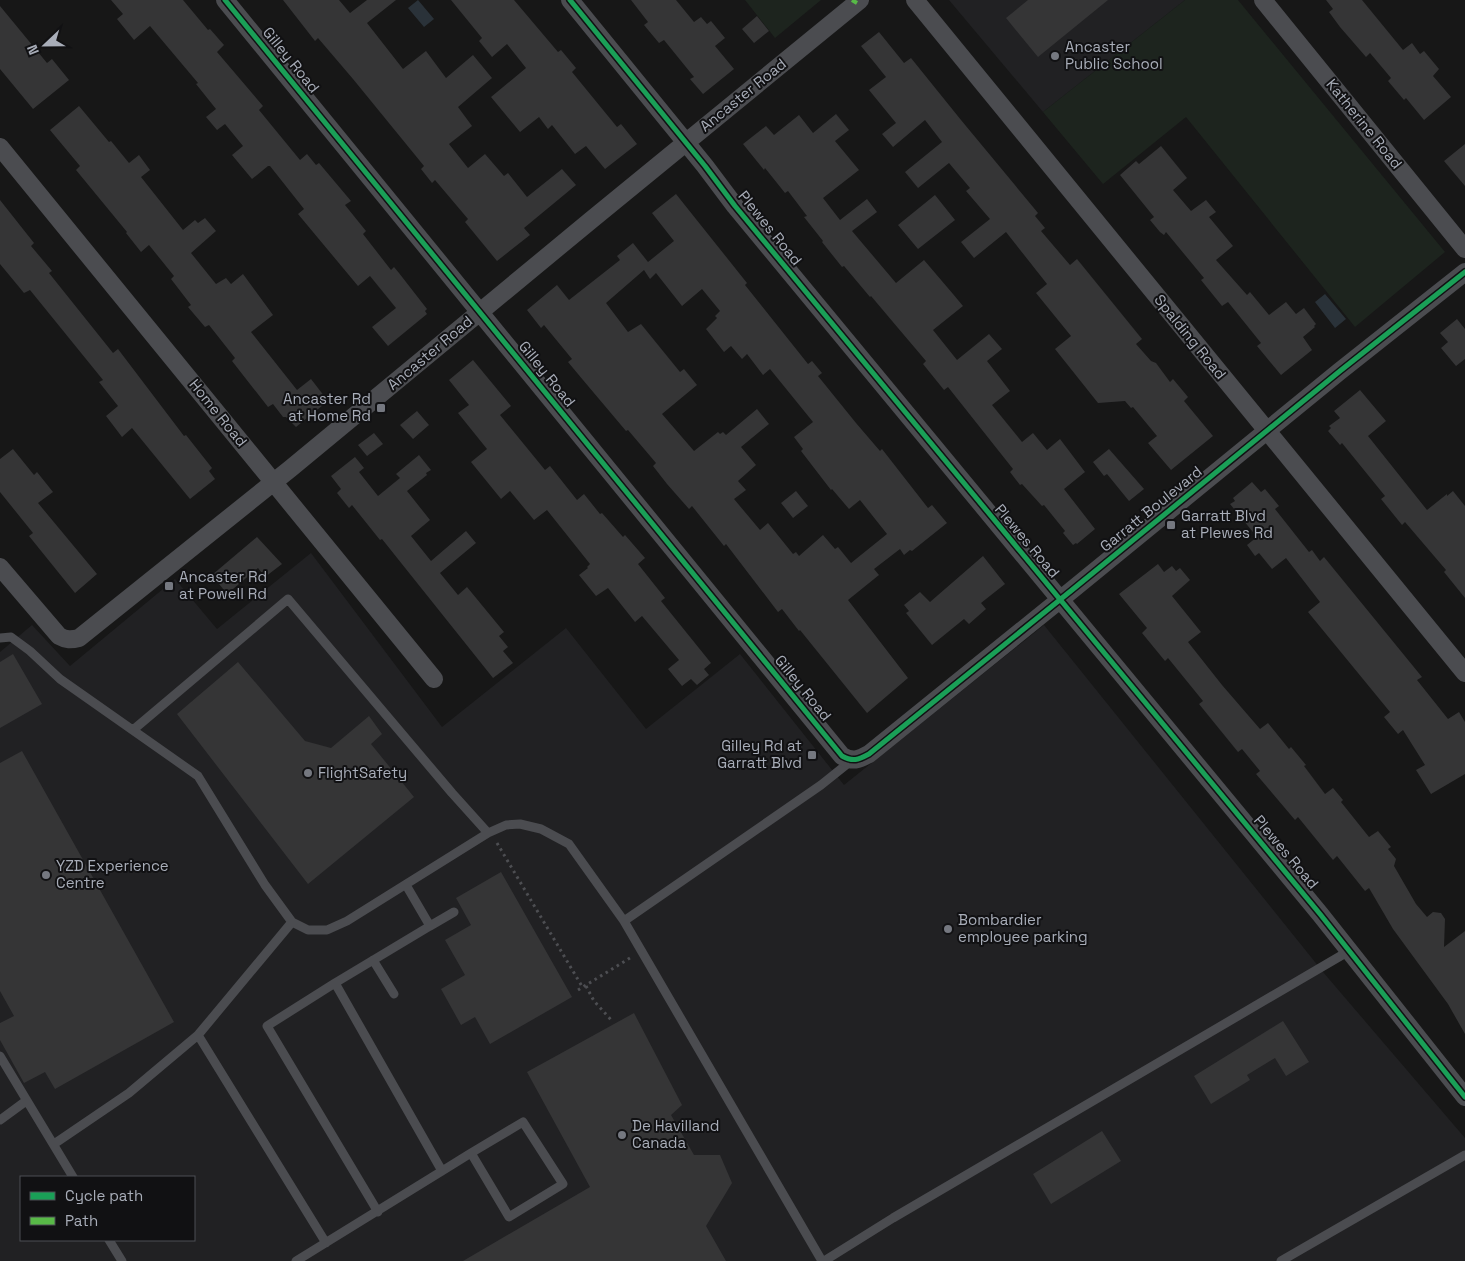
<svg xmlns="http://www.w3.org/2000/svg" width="1465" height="1261" viewBox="0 0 1465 1261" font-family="'Space Grotesk',sans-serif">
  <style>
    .built { fill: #212123; fill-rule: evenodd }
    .green { fill: #1d241e }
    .water { fill: #2a3239 }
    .building { fill: #353536; fill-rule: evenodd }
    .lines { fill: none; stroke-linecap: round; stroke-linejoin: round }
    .path { stroke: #4d4e52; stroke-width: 3; stroke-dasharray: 2.5 4; stroke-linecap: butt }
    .service { stroke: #4b4c50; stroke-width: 9 }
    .minor { stroke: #4b4c50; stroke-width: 18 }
    .quiet { stroke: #58b947; stroke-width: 4; stroke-dasharray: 8 4; stroke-linecap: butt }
    .cycleway-casing { stroke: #111113; stroke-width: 8 }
    .cycleway { stroke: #1a9f57; stroke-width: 5 }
    .poi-dot { fill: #757880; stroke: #111113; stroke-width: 2 }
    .labels { text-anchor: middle; stroke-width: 4; stroke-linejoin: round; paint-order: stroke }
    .poi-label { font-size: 15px; fill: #a8adb8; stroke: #111113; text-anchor: start }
    .street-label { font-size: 15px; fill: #a8adb8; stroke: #111113 }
  </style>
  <rect width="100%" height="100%" fill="#171717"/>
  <path class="built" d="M949 0H1185L1043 112Z
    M311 553 442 727 566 628 646 729 740 654 844 785 1044 625 1323 972 1465 1138V1261H0V652L32 625 70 666 175 579 217 629ZM21 1177H194V1240H21Z"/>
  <path class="green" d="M745 0H821L775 38Z
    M1185 0H1238L1445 252 1355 327 1186 117 1103 184 1043 112Z"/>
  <path class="water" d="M418 0 434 19 424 27 408 8Z
    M1325 294 1346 319 1335 328 1315 302Z"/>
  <path class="building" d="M111 0H183L208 30 210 29 224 45 217 52 263 106 259 110 300 160 307 154 316 165 319 163 351 201 345 205 366 231 363 234 391 270 394 267 399 273 427 309 425 311 427 314 388 346 372 327 396 308 370 276 358 286 298 214 304 209 270 166H268L252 179 232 155 243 146 225 124 217 130 206 117 216 109 196 84 198 83 150 26 134 40 117 19 123 14Z
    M283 0H339L350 13 367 0H396L367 23 403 69 426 51 446 78 473 55 492 78 458 107 472 126 449 144 468 168 485 154 504 176 508 173 527 197 562 169 576 185 524 228 530 235 497 261 465 222 468 219 435 180 432 183 421 169 424 166 353 79 318 38 315 41Z
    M451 0H514L558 52 561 50 576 68 572 72 617 127 621 124 637 144 605 169 586 146 575 154 552 125 548 129 539 117 520 132 491 97 526 68 507 44 492 57 479 41 482 38Z
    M631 0H676L694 22 701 17 707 24 711 21 725 38 715 46 734 69 703 94 690 79 694 77 664 40 659 43 644 25 648 22Z
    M1028 0H1108L1038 57 1006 18Z
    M1326 0H1362L1403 50 1412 43 1420 54 1424 51 1439 69 1433 76 1451 97 1424 120 1406 98 1404 100 1388 81 1391 78 1370 53 1366 57 1340 27 1329 12 1333 9Z
    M0 6 47 63 52 59 69 80 33 109 0 69Z
    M757 16 769 31 754 43 742 29Z
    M879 32 904 63 911 58 961 120 1038 213 1035 216 1045 228 1041 231 1070 265 1077 259 1142 339 1136 344 1151 361 1156 363 1170 382 1173 379 1188 397 1184 401 1213 436 1171 470 1148 443 1157 436 1133 407 1131 408 1125 401 1098 403 1055 349 1071 336 1036 293 1047 284 1006 232 974 258 961 242 990 219 966 191 970 188 949 163 918 188 905 172 942 142 925 120 893 147 882 134 896 123 869 90 886 77 861 46Z
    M79 106 109 142 111 141 129 163 139 155 150 170 141 177 183 230 195 220 198 223 205 218 216 231 191 253 216 284 226 278 231 284 243 274 273 315 251 332 297 390 311 379 328 401 296 427 286 417H283L273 404 268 407 232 361 235 358 209 325 205 327 188 307 191 305 171 279 174 276 149 245 141 252 126 233 127 232 76 170 80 166 50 130Z
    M836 114 849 130 835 141 859 170 823 198 840 220 867 199 877 212 852 231 896 283 924 260 953 294 963 306 933 330 957 360 989 334 1002 349 987 361 1010 391 992 405 1022 442 1033 433 1047 450 1060 439 1085 472 1064 489 1095 529 1077 544 1076 543 1073 545 1063 533 1065 531 1044 505 1042 506 1022 484 1020 485 1010 472 1013 469 948 387 944 390 923 364 926 361 898 328 871 296 870 297 844 266 842 267 822 242 823 241 804 217 807 216 788 191 785 193 765 168 764 170 743 144 766 126 774 135 799 115 813 133Z
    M1465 144V186L1444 161Z
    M1161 146 1187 178 1173 190 1191 211 1206 200 1216 212 1209 217 1233 246 1216 260 1247 295 1250 292 1269 315 1286 302 1296 314 1304 308 1316 324 1314 326 1315 327 1303 337 1312 350 1281 375 1257 346 1261 343 1228 302 1222 306 1201 280 1204 278 1166 232 1164 235 1160 232 1150 220 1154 217 1120 175 1136 161 1139 164Z
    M676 194 747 283 745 285 808 364 812 361 822 373 818 376 856 423 880 451 882 449 928 508 932 505 947 523 912 551 910 550 904 555 900 549 874 569 879 575 848 600 908 678 867 713 800 630 799 631 782 609 778 612 726 544 724 546 692 506 689 509 667 484 653 466 656 463 628 430 626 431 583 380 568 362 572 359 544 325 541 328 527 310 557 285 569 300 620 260 617 256 633 243 648 262 674 241 652 213ZM644 270 650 279 656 273 682 306 702 289 720 311 715 316 717 318 706 329 724 352 731 346 742 359 747 354 763 375 770 369 813 422 794 437 803 449 801 451 831 490 832 489 849 509 860 500 887 534 851 563 838 547 835 549 823 535 799 556 796 552 793 554 768 523 760 530 734 499 746 490 738 481 756 465 741 447 769 424 757 409 726 435 723 432 720 434 718 432 694 451 662 414 697 385 684 369 680 372 641 324 628 332 606 303Z
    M935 195 955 220 918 249 898 225Z
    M0 200 34 243 31 246 52 271 49 273 113 353 118 349 184 436 186 435 212 468 209 471 215 479 190 499 132 428 122 437 106 416 118 406 99 382 103 380 30 290 24 293 0 264Z
    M1457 319 1465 329V359L1456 366 1441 348 1448 342 1440 333Z
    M473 360 511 406 500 415 545 470 550 466 577 500 584 494 600 514 602 513 623 537 625 535 645 558 638 564 665 598 661 601 711 663 704 669 709 675 697 685 691 679 682 686 668 669 679 660 642 616 635 622 608 588 596 596 579 575 588 568 587 567 590 564 547 510 534 520 510 491 501 499 471 462 487 449 458 413 469 405 449 380Z
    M1360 390 1386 421 1368 436 1427 510 1447 494V496L1453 491 1465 506V598L1444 572 1446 570 1405 522 1402 525 1381 499 1385 496 1342 443 1340 445 1328 431 1331 428 1329 426 1340 418 1334 411Z
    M417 411 429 425 413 439 400 425Z
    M374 433 383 444 367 456 358 445Z
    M13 449 34 475 37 472 53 492 38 503 97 574 75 593 29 536 33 533 0 492V459Z
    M1109 449 1144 489 1129 501 1107 474 1104 476 1093 462Z
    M419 455 431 470 426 473 427 475 407 491 430 520 411 536 431 561 466 531 476 543 440 573 458 595 467 587 504 632 499 636 508 647 503 651 513 663 493 678 382 539 380 540 352 505 349 508 337 493 341 489 331 476 355 457 364 468 359 472 378 496 400 478 396 474Z
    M1252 482 1261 492 1265 489 1279 506 1275 509 1309 552 1312 550 1320 561 1324 557 1422 677 1417 680 1448 719 1459 712 1465 722V774L1431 794 1416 770 1425 765 1403 730 1398 734 1384 717 1390 712 1308 612 1320 602 1286 558 1272 569 1259 553 1255 556 1247 545 1257 537 1230 504 1235 501 1233 498Z
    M796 491 808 506 793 518 781 503Z
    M257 537 282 564 265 577 258 568 227 594 212 575Z
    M983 556 1005 584 981 603 986 609 969 624 964 619 932 645 906 613 909 611 904 605 920 592 930 602Z
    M1158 564 1164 572 1172 566 1176 571 1180 568 1190 580 1172 596 1201 632 1188 642 1222 685 1260 729 1268 723 1289 749 1291 747 1306 765 1304 766 1325 794 1333 788 1343 800 1341 802 1369 837 1378 831 1391 847 1388 849 1396 859 1394 866 1416 904 1427 917 1433 912 1441 913 1445 919 1444 947 1465 931V1034L1448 1004 1393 929 1369 888 1365 891 1337 856 1333 860 1298 817 1295 820 1256 774 1260 771 1242 749 1238 752 1199 704 1203 701 1168 658 1165 661 1142 633 1147 628 1119 594Z
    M13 654 42 704 0 728V662Z
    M238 662 305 741 331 748 369 716 382 734 371 744 414 797 308 884 177 714Z
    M22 751 174 1022 55 1089 45 1072 24 1083 0 1040V1023L14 1016 0 991V763Z
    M501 872 572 997 490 1044 475 1017 461 1025 441 989 465 975 445 940 471 925 456 898Z
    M634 1013 682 1105 671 1115 694 1155H720L732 1183 706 1226 726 1261H463L590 1187 527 1072Z
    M1283 1021 1309 1062 1286 1076 1275 1058 1247 1075 1250 1080 1211 1104 1194 1076Z
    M1102 1131 1121 1161 1051 1204 1033 1174Z"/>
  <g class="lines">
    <path class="path" d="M497 843 583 988
      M586 986 594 1001 613 1022
      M578 990 630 958"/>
    <path class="service" d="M0 638 11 637 30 651 60 679 198 776 265 885 292 922 308 930H327L347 921 488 833 506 825 520 824 541 829 569 844 624 921 822 1261
      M133 730 288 599 452 793 488 833
      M406 885 430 926 335 983 442 1171 471 1153 509 1217 563 1184 523 1122 471 1153
      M624 921 821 785 851 761
      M430 926 454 912
      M373 960 394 994
      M335 983 267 1026 378 1212
      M198 1035 292 922
      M0 1056 73 1177
      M0 1120 26 1101
      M54 1144 129 1093 198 1035 326 1243
      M109 1240 122 1261
      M296 1261 442 1171
      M824 1261 893 1218 1349 951
      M1281 1261 1465 1155"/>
    <path class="minor" d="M225 0 842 756C853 762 858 760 869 754L1072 590 1340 371 1465 272
      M570 0 705 166 735 206 1320 914 1465 1097
      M915 0 1465 673
      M1263 0 1465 249
      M0 147 434 679
      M0 567 59 636C66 640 71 640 79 638L290 469 590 221 860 0"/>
    <path class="quiet" d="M852 0 857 3"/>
    <defs>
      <path id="cycleway" d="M225 0 842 756C853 762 858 760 869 754L1072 590 1340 371 1465 272
        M570 0 705 166 735 206 1320 914 1465 1097"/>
    </defs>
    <use href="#cycleway" class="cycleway-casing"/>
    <use href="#cycleway" class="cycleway"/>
  </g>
  <g class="poi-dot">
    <circle cx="1055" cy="56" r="5"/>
    <rect x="376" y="403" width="10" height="10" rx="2.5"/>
    <rect x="1166" y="520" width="10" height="10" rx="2.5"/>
    <rect x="164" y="581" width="10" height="10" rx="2.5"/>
    <rect x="807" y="750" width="10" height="10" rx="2.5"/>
    <circle cx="308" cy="773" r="5"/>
    <circle cx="46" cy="875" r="5"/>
    <circle cx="948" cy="929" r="5"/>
    <circle cx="622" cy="1135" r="5"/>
  </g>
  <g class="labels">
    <g class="poi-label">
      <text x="1065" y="52">Ancaster<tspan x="1065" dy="17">Public School</tspan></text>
      <text x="371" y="404" text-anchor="end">Ancaster Rd<tspan x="371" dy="17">at Home Rd</tspan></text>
      <text x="1181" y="521">Garratt Blvd<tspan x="1181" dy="17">at Plewes Rd</tspan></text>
      <text x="179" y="582">Ancaster Rd<tspan x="179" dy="17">at Powell Rd</tspan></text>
      <text x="802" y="751" text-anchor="end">Gilley Rd at<tspan x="802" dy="17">Garratt Blvd</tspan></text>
      <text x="318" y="778">FlightSafety</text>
      <text x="56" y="871">YZD Experience<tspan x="56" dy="17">Centre</tspan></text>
      <text x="958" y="925">Bombardier<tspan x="958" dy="17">employee parking</tspan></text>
      <text x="632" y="1131">De Havilland<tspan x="632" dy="17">Canada</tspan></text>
    </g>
    <g class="street-label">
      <text transform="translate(291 60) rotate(51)" y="5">Gilley Road</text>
      <text transform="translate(743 95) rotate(-39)" y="5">Ancaster Road</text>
      <text transform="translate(1364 124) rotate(51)" y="5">Katherine Road</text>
      <text transform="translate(770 228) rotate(51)" y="5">Plewes Road</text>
      <text transform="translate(1190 337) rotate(51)" y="5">Spalding Road</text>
      <text transform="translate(430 353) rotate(-40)" y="5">Ancaster Road</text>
      <text transform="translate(547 374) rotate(51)" y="5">Gilley Road</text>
      <text transform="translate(218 413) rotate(51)" y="5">Home Road</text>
      <text transform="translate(1151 509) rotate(-39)" y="5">Garratt Boulevard</text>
      <text transform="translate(1027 541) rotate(50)" y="5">Plewes Road</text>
      <text transform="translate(803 688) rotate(51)" y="5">Gilley Road</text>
      <text transform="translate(1286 852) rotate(50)" y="5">Plewes Road</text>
    </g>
  </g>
  <rect x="20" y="1176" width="175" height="65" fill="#111113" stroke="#4d4f55"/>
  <rect x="30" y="1192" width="25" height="8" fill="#1a9f57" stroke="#4d4f55"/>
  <text x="65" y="1201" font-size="15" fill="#a8adb8">Cycle path</text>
  <rect x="30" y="1217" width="25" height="8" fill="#58b947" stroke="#4d4f55"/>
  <text x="65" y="1226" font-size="15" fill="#a8adb8">Path</text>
  <g transform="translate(45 45) rotate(248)" stroke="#111113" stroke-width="4" paint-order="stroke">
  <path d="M0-4L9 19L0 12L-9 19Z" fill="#a8adb8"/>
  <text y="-8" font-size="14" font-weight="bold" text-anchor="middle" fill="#a8adb8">N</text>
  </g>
</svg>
